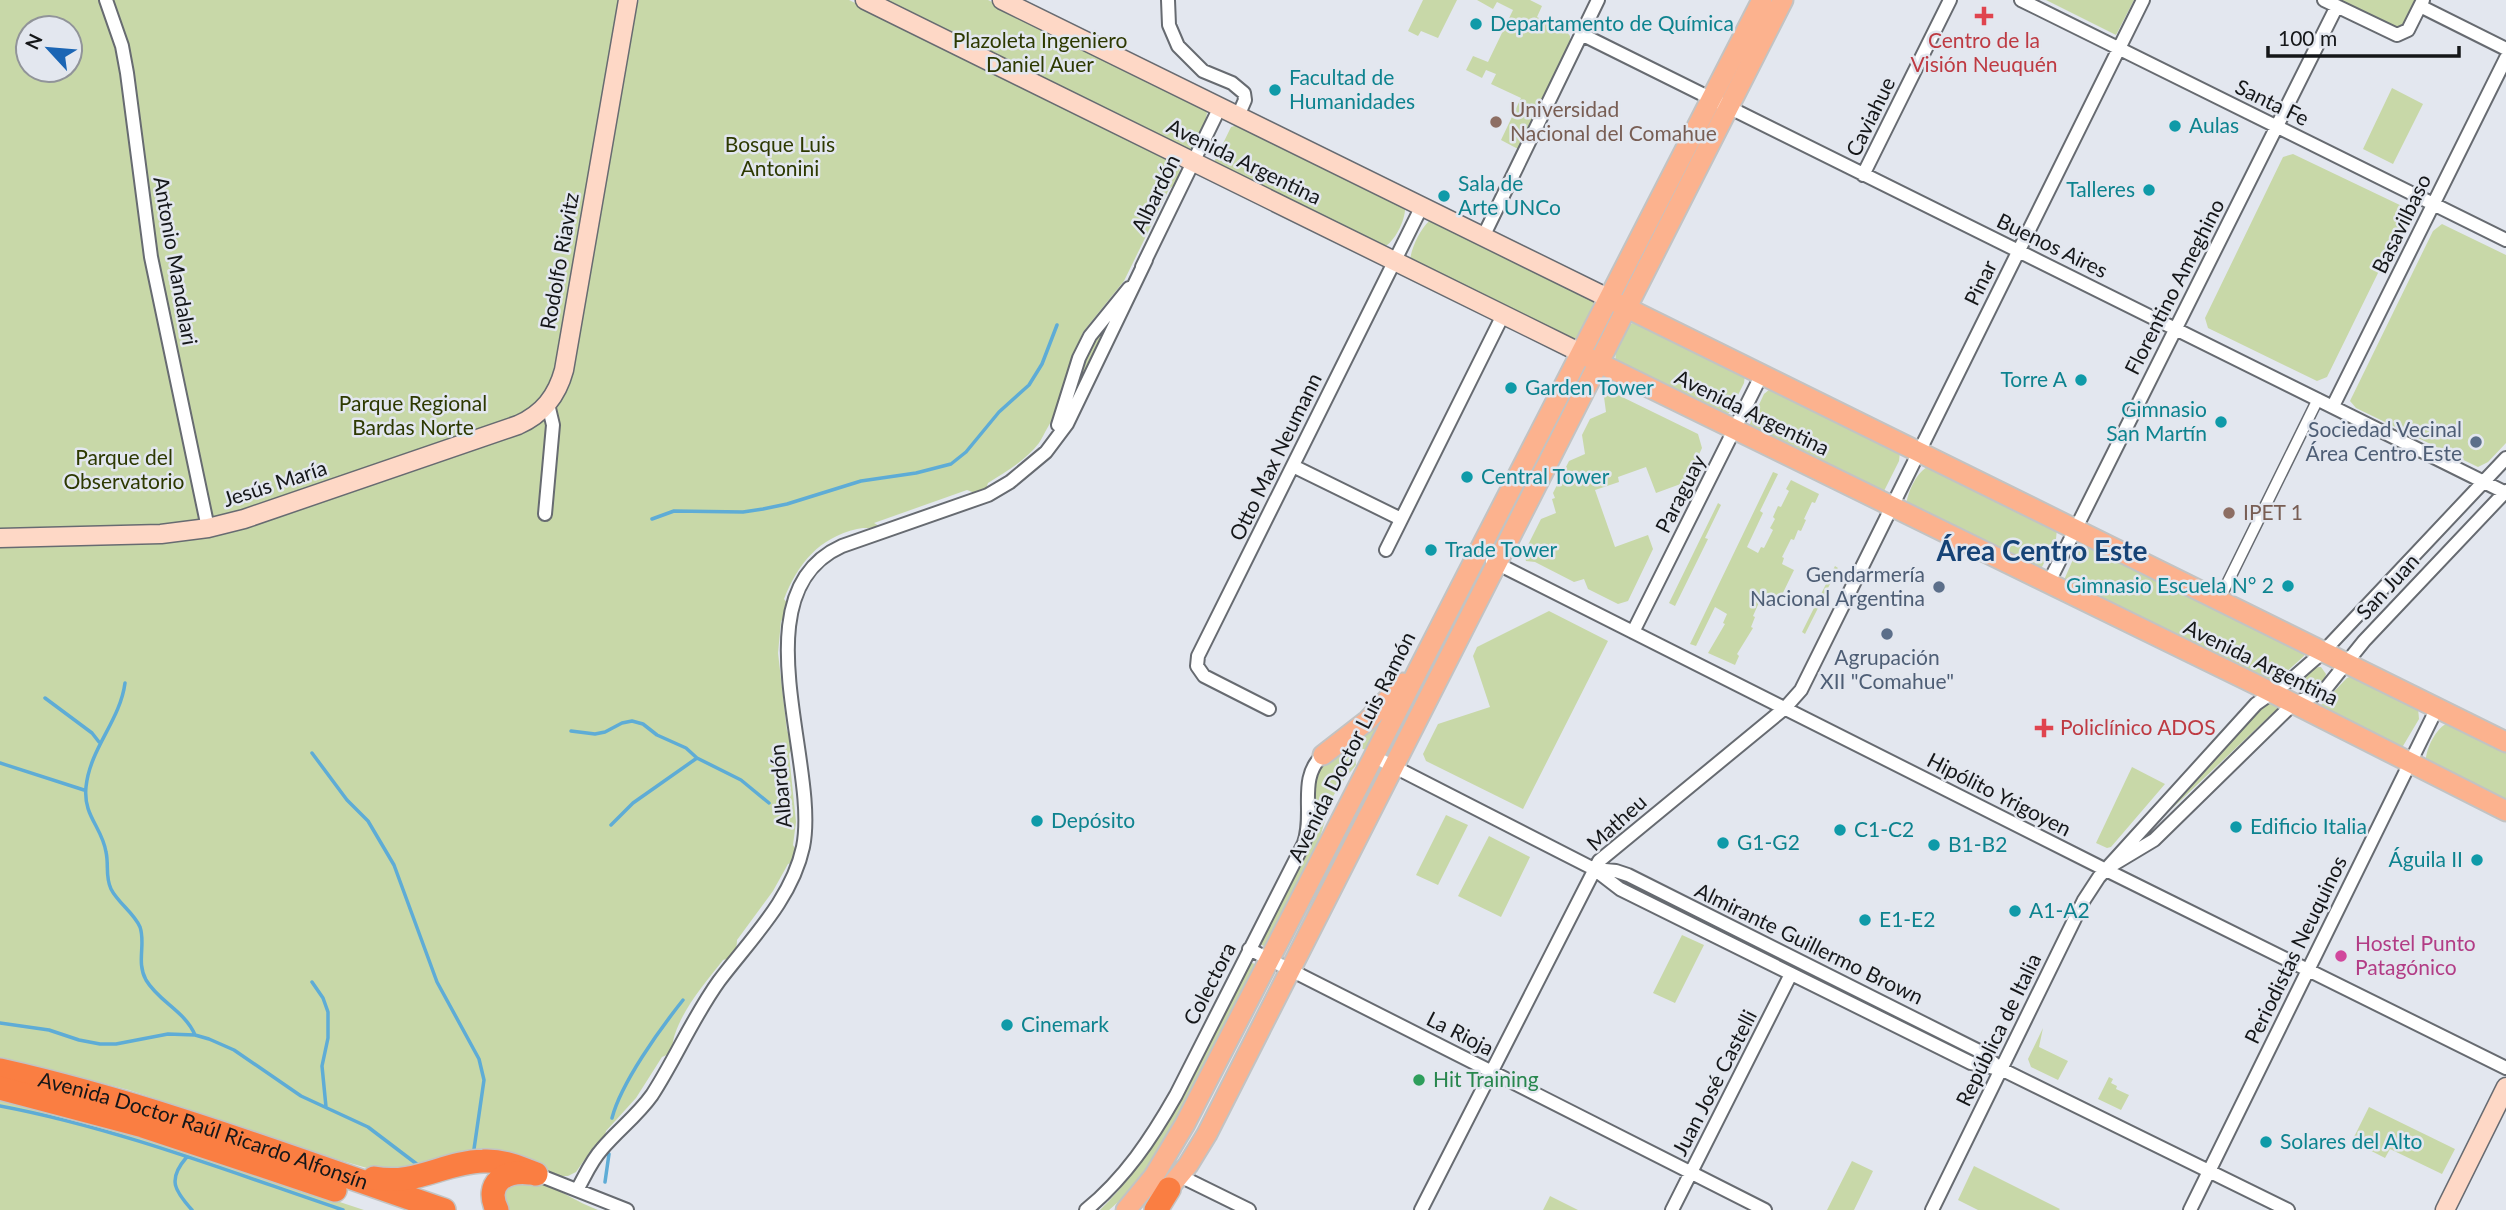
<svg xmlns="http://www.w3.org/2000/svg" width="2506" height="1210" viewBox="0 0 2506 1210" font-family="Lato,sans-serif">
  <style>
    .green { fill: #c8d8a8; fill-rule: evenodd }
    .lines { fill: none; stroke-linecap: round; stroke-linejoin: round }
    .stream { stroke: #5eacd6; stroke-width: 3.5 }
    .pedestrian-casing { stroke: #676b71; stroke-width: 13 }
    .minor-casing { stroke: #676b71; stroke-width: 16 }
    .secondary-casing { stroke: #676b71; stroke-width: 21 }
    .primary-casing { stroke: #c2c3c3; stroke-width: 23 }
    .motorway-casing { stroke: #c2c3c3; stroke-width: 26 }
    .pedestrian { stroke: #fff; stroke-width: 10 }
    .minor { stroke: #fff; stroke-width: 12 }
    .secondary { stroke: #fed8c6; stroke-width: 18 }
    .primary { stroke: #fcb28e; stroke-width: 19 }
    .motorway { stroke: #fa7e42; stroke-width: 23 }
    .health-dot { fill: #e0444e; stroke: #e3e7ef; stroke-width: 2.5 }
    .culture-dot { fill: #0f9aa8; stroke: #e3e7ef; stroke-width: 2.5 }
    .education-dot { fill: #8d6e63; stroke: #e3e7ef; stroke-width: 2.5 }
    .service-dot { fill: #5c6f8a; stroke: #e3e7ef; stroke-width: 2.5 }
    .hotel-dot { fill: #d1479c; stroke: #e3e7ef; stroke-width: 2.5 }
    .leisure-dot { fill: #2e9e5b; stroke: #e3e7ef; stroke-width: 2.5 }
    .labels { text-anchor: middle; stroke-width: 5; stroke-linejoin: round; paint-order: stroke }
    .culture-label { font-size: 21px; fill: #0d838f; stroke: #e3e7ef; text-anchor: start }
    .park-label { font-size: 21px; fill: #2d3901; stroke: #e3e7ef }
    .health-label { font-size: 21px; fill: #be3a42; stroke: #e3e7ef }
    .street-label { font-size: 21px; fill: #151719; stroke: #e3e7ef }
    .education-label { font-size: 21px; fill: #785e54; stroke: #e3e7ef; text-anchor: start }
    .service-label { font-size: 21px; fill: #4e5e75; stroke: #e3e7ef; text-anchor: end }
    .hotel-label { font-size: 21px; fill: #b23c85; stroke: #e3e7ef; text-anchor: start }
    .leisure-label { font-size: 21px; fill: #27864d; stroke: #e3e7ef; text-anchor: start }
    .district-label { font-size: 28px; font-weight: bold; fill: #164376; stroke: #e3e7ef }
  </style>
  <rect width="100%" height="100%" fill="#e3e7ef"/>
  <path class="green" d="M0 0H622L633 15 639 0H849L1173 160C1185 169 1180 181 1169 189L1124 281 1083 332 1068 368 1060 397 1062 404 1058 415C1049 421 1045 434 1039 443 1026 460 1006 472 988 483L986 489 975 493 967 490 874 523 879 526C871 529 865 527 857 529 819 538 798 563 784 599L788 604 786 617 781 621 778 653 787 731 792 735 793 747 789 754 796 822 793 845 796 850 793 862 788 864 773 891 737 940C737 950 733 958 723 960 706 982 684 1007 675 1034 672 1042 674 1045 669 1054L662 1057 636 1098 606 1131 605 1136 594 1146 576 1172 568 1176H561L532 1165 395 1176 339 1160 129 1090 0 1057ZM28 28H70V70H28Z
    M879 0H988L1202 106 1207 112 1206 119 1192 148 1189 150Z
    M1423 0H1457L1438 38 1421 31 1418 36 1408 31Z
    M1477 0H1530L1542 6 1537 17 1567 32 1570 36V43L1518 149 1501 140 1521 98 1491 84 1496 74 1486 70 1482 78 1466 70 1473 56 1488 62 1513 10 1497 2 1493 9Z
    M2046 0H2134L2116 35Z
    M2339 0H2415L2403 24 2397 27Z
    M2392 88 2423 104 2393 164 2363 149Z
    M1238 125 1405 207C1406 219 1395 242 1384 247L1214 162 1231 127Z
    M2293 154 2404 207 2406 216 2327 377 2317 381 2208 328 2205 318 2283 157Z
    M1429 221 1595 301 1596 304 1576 344 1410 261C1411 248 1420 230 1429 221Z
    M2442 224 2506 255V443L2488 462 2478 467 2356 408 2350 401 2433 231Z
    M1124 301 1076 393 1089 345Z
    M1634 322 1745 375 1744 383 1729 413 1726 415 1616 362C1613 350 1624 328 1634 322Z
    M1770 389 1900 452 1899 461 1884 491 1880 494 1749 426 1764 394Z
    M1614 393 1698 434 1702 448 1686 482 1656 493 1646 467 1618 477 1619 482 1595 490 1615 547 1648 535 1653 549 1628 601 1618 604 1588 589 1584 579 1574 582 1535 562 1526 561 1524 553 1541 519 1556 513 1552 499 1555 498 1553 493 1569 461 1585 454 1582 435 1590 419 1606 412 1604 397Z
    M1930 466 2057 529 2056 539 2041 569 1906 505C1908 492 1917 470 1930 466Z
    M1773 472 1778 474 1760 511 1763 513 1747 547 1758 553 1761 547 1764 548 1773 530 1770 528 1775 519 1773 517 1778 506 1781 507 1789 491 1786 489 1791 480 1819 494 1815 503 1812 502 1804 519 1806 520 1801 531 1798 530 1794 540 1791 539 1782 557 1784 558 1782 564 1794 570 1780 599 1767 593 1764 599 1761 598 1753 616 1755 617 1751 627 1753 628 1737 654 1739 656 1735 665 1708 653 1725 624 1723 623 1727 614 1715 607 1696 646 1690 644Z
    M1718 503 1721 505 1705 538 1708 539 1675 606 1669 603Z
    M2088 543 2305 653 2304 656 2273 684 2064 580 2078 548Z
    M1835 566 1838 568 1805 634 1802 632Z
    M1549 611 1608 641 1523 809 1426 761 1423 754 1438 724 1490 707 1473 656 1477 647Z
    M2321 667 2326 674 2324 681 2317 688 2307 693 2300 687C2300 677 2311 667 2321 667Z
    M2354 675 2418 708 2419 719 2403 746 2401 748 2320 706 2347 678Z
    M2268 700 2278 705 2277 709 2142 837Z
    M1388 706 1366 750 1345 742Z
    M2448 723 2506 750V806L2426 764C2424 752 2436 727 2448 723Z
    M1345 754 1355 757 1356 765 1339 786 1331 800 1319 841 1266 947 1260 944 1314 836C1319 806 1301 760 1345 754Z
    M2132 767 2165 784 2111 847 2107 848 2096 843Z
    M1446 815 1468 825 1438 885 1416 875Z
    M1489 836 1530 857 1501 917 1458 896Z
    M1630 882 1975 1053V1057L1626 886Z
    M1682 935 1704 945 1675 1003 1653 993Z
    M1250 962 1257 965 1175 1124 1144 1174 1133 1189 1109 1210H1100C1170 1142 1206 1048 1250 962Z
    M2043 1028 2039 1047 2068 1061 2058 1080 2031 1067 2028 1059Z
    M2109 1077 2113 1079 2111 1083 2117 1086 2116 1089 2129 1095 2121 1110 2098 1099Z
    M0 1099 145 1138 364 1210H0Z
    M2369 1107 2455 1149 2442 1174 2390 1149 2385 1158 2352 1141Z
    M1852 1161 1873 1171 1854 1210H1827Z
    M1974 1166 2060 1209 2059 1210H1978L1958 1200Z
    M540 1182C560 1190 577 1202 598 1210H506L504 1198 509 1184Z
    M1550 1196 1578 1210H1543Z"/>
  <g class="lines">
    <path class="stream" d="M652 519 674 511 743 512 763 509 787 504 861 481 916 473 951 464 966 452 999 412 1029 385 1042 364 1057 325
      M125 683C120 721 90 748 86 787 83 816 102 827 106 852 109 865 105 877 111 889 118 903 134 913 140 927 146 944 136 962 146 980 159 1002 185 1011 195 1035
      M45 698 92 733 99 742
      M571 731 595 734 605 732 622 723 632 721 643 724 657 735 686 748 697 758 741 780 769 803
      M312 753 347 800 368 821 394 865 437 982 479 1059 484 1080 474 1149
      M0 763 84 790
      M611 825 633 803 697 758
      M312 982 323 998 328 1012V1038L322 1066 326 1107
      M0 1023 49 1030 79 1040 100 1044H116L168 1034 195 1035 209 1039 234 1050 301 1096 368 1127 418 1165
      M0 1106C117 1128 230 1172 343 1210
      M612 1118C621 1083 660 1029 683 1000
      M186 1158C167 1180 175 1191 192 1210
      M605 1182 609 1154"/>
    <defs>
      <path id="pedestrian" d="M2219 600 2318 399"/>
      <path id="minor" d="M106 0 122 46 127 73 151 257 208 528
        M1168 0 1169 25 1178 46 1203 71 1232 83 1244 93 1245 100 1238 116
        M2021 0 2506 240
        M2324 0 2397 35 2408 30 2423 0
        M2420 6 2506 49
        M1581 34 2506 493
        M1863 175 1950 0
        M1483 237 1598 0
        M1142 267 1220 107
        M2333 406 2506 58
        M1058 425 1079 358 1090 336 1129 288
        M1293 466 1401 519
        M545 514 553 425 548 404
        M1386 550 1503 315
        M1492 561 2104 869 2506 1068
        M2048 584 2337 6
        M1633 632 1762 374
        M1269 709 1204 676 1197 666 1198 656 1422 206
        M1373 756 1594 869 1620 889 1971 1063 2000 1069
        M2114 864 2154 840 2294 703 2313 696 2327 687 2364 641 2506 491
        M1594 869 1616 871 1628 875 1977 1050 2001 1069 2288 1210
        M1249 949 1765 1210
        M536 1174 627 1210
        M1180 1176 1249 1210
        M577 1190C585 1176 591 1161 602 1149 618 1130 637 1116 652 1095 676 1058 693 1017 719 981 750 940 792 899 803 847 820 765 737 593 842 546L988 495 1010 482 1046 452 1067 424 1146 260
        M1086 1210C1125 1178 1151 1139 1176 1095L1304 843C1315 813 1297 778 1323 755
        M1421 1210 1599 861 1785 708 1801 690 2143 0
        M1672 1210 1791 974
        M1932 1210 2084 900 2099 877 2256 704 2293 678 2324 651 2506 458
        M2190 1210 2437 708"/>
      <path id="secondary" d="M865 0 1581 353
        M1002 0 1608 298
        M0 538 161 534 208 528 244 519 518 425C543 414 557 396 564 370L628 0
        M2445 1210 2506 1087"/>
      <path id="primary" d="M1619 304 2506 742
        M1591 359 2257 685 2506 811
        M1323 755 1368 720 1403 683
        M1159 1200 1188 1165 1207 1134 1783 0
        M1126 1210 1154 1176 1185 1124 1762 0"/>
      <g id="motorway">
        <path id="s1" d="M0 1070C152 1104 298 1160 444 1210"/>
        <path d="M0 1088 143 1126 335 1190"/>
        <path d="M374 1178C415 1186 444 1162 483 1161 502 1160 519 1167 536 1174"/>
        <path d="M497 1210C484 1183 505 1170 530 1173"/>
        <path d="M1156 1210 1169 1189"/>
      </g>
    </defs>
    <use href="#pedestrian" class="pedestrian-casing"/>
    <use href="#minor" class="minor-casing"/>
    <use href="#secondary" class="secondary-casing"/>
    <use href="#primary" class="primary-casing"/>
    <use href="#motorway" class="motorway-casing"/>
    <use href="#pedestrian" class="pedestrian"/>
    <use href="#minor" class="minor"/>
    <use href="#secondary" class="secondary"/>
    <use href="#primary" class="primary"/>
    <use href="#motorway" class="motorway"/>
  </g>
  <g class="health-dot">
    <path d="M1980.5 5.5h7v7h7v7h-7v7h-7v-7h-7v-7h7z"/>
    <path d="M2040.5 717.5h7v7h7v7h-7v7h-7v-7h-7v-7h7z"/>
  </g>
  <g class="culture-dot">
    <circle cx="1476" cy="24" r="7"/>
    <circle cx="1275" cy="90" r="7"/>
    <circle cx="2175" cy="126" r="7"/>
    <circle cx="2149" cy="190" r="7"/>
    <circle cx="1444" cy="196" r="7"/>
    <circle cx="2081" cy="380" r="7"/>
    <circle cx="1511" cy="388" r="7"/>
    <circle cx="2221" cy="422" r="7"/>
    <circle cx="1467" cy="477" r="7"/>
    <circle cx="1431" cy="550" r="7"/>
    <circle cx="2288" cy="586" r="7"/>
    <circle cx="1037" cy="821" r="7"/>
    <circle cx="2236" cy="827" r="7"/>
    <circle cx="1840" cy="830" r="7"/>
    <circle cx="1723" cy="843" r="7"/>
    <circle cx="1934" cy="845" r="7"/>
    <circle cx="2477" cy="860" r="7"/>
    <circle cx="2015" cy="911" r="7"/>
    <circle cx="1865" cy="920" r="7"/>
    <circle cx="1007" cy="1025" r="7"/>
    <circle cx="2266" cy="1142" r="7"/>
  </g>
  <g class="education-dot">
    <circle cx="1496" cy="122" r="7"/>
    <circle cx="2229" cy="513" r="7"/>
  </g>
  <g class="service-dot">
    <circle cx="2476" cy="442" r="7"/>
    <circle cx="1939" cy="587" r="7"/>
    <circle cx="1887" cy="634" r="7"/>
  </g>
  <circle class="hotel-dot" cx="2341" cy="956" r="7"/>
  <circle class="leisure-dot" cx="1419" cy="1080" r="7"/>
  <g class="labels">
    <g class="culture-label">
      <text x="1490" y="31">Departamento de Química</text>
      <text x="1289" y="85">Facultad de<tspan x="1289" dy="24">Humanidades</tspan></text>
      <text x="2189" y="133">Aulas</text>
      <text x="1458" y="191">Sala de<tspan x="1458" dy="24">Arte UNCo</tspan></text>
      <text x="2135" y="197" text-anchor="end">Talleres</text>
      <text x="2067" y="387" text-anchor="end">Torre A</text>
      <text x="1525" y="395">Garden Tower</text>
      <text x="2207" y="417" text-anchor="end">Gimnasio<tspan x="2207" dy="24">San Martín</tspan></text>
      <text x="1481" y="484">Central Tower</text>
      <text x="1445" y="557">Trade Tower</text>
      <text x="2274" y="593" text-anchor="end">Gimnasio Escuela N° 2</text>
      <text x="1051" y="828">Depósito</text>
      <text x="2250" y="834">Edificio Italia</text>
      <text x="1854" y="837">C1-C2</text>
      <text x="1737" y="850">G1-G2</text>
      <text x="1948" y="852">B1-B2</text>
      <text x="2463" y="867" text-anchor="end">Águila II</text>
      <text x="2029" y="918">A1-A2</text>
      <text x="1879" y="927">E1-E2</text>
      <text x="1021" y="1032">Cinemark</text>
      <text x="2280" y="1149">Solares del Alto</text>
    </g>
    <g class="park-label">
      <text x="1040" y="48">Plazoleta Ingeniero<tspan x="1040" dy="24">Daniel Auer</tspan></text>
      <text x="780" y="152">Bosque Luis<tspan x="780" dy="24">Antonini</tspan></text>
      <text x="413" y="411">Parque Regional<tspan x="413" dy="24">Bardas Norte</tspan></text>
      <text x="124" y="465">Parque del<tspan x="124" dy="24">Observatorio</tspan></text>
    </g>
    <g class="health-label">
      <text x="1984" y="48">Centro de la<tspan x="1984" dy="24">Visión Neuquén</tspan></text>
      <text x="2060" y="735" text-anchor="start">Policlínico ADOS</text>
    </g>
    <g class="street-label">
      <text transform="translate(2272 103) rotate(26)" y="7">Santa Fe</text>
      <text transform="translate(1871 117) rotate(-64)" y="7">Caviahue</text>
      <text transform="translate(1244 162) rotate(26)" y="7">Avenida Argentina</text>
      <text transform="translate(1156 194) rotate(-64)" y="7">Albardón</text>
      <text transform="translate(2402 224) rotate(-64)" y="7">Basavilbaso</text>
      <text transform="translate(2052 246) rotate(26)" y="7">Buenos Aires</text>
      <text transform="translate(175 261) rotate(80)" y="7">Antonio Mandalari</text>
      <text transform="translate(560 261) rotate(-80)" y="7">Rodolfo Riavitz</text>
      <text transform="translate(1981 283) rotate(-64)" y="7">Pinar</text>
      <text transform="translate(2175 287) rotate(-63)" y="7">Florentino Ameghino</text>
      <text transform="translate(1752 413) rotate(26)" y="7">Avenida Argentina</text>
      <text transform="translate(1276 457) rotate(-64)" y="7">Otto Max Neumann</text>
      <text transform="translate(275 484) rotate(-18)" y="7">Jesús María</text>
      <text transform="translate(1681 494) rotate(-63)" y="7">Paraguay</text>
      <text transform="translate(2388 587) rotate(-47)" y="7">San Juan</text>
      <text transform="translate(2261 663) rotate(26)" y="7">Avenida Argentina</text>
      <text transform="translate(1352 747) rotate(-63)" y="7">Avenida Doctor Luis Ramón</text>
      <text transform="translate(781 786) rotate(-95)" y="7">Albardón</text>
      <text transform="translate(1999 795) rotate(27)" y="7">Hipólito Yrigoyen</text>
      <text transform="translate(1617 823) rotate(-42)" y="7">Matheu</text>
      <text transform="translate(1809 944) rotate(26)" y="7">Almirante Guillermo Brown</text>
      <text transform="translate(2296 950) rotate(-64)" y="7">Periodistas Neuquinos</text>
      <text transform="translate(1210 984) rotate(-63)" y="7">Colectora</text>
      <text transform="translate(1999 1030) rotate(-64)" y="7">República de Italia</text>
      <text transform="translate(1460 1034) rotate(27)" y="7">La Rioja</text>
      <text transform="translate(1715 1083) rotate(-63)" y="7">Juan José Castelli</text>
      <text dy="7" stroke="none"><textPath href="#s1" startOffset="212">Avenida Doctor Raúl Ricardo Alfonsín</textPath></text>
    </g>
    <g class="education-label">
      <text x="1510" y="117">Universidad<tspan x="1510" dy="24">Nacional del Comahue</tspan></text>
      <text x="2243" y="520">IPET 1</text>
    </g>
    <g class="service-label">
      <text x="2462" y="437">Sociedad Vecinal<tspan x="2462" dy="24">Área Centro Este</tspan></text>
      <text x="1925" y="582">Gendarmería<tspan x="1925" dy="24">Nacional Argentina</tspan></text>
      <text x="1887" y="665" text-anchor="middle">Agrupación<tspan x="1887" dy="24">XII "Comahue"</tspan></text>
    </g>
    <g class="hotel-label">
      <text x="2355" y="951">Hostel Punto<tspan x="2355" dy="24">Patagónico</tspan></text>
    </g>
    <g class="leisure-label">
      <text x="1433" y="1087">Hit Training</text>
    </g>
    <g class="district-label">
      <text x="2042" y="561">Área Centro Este</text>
    </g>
  </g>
  <g transform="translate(49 49) rotate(296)"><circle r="33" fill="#e3e7ef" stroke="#919499" stroke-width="2"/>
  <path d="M0-5L12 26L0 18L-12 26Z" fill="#1b65b4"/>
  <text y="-10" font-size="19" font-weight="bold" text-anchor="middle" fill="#151719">N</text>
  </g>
  <path d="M2268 46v10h191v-10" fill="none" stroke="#151719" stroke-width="3.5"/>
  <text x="2278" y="46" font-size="21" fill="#151719" stroke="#e3e7ef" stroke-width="5" paint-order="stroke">100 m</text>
</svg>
